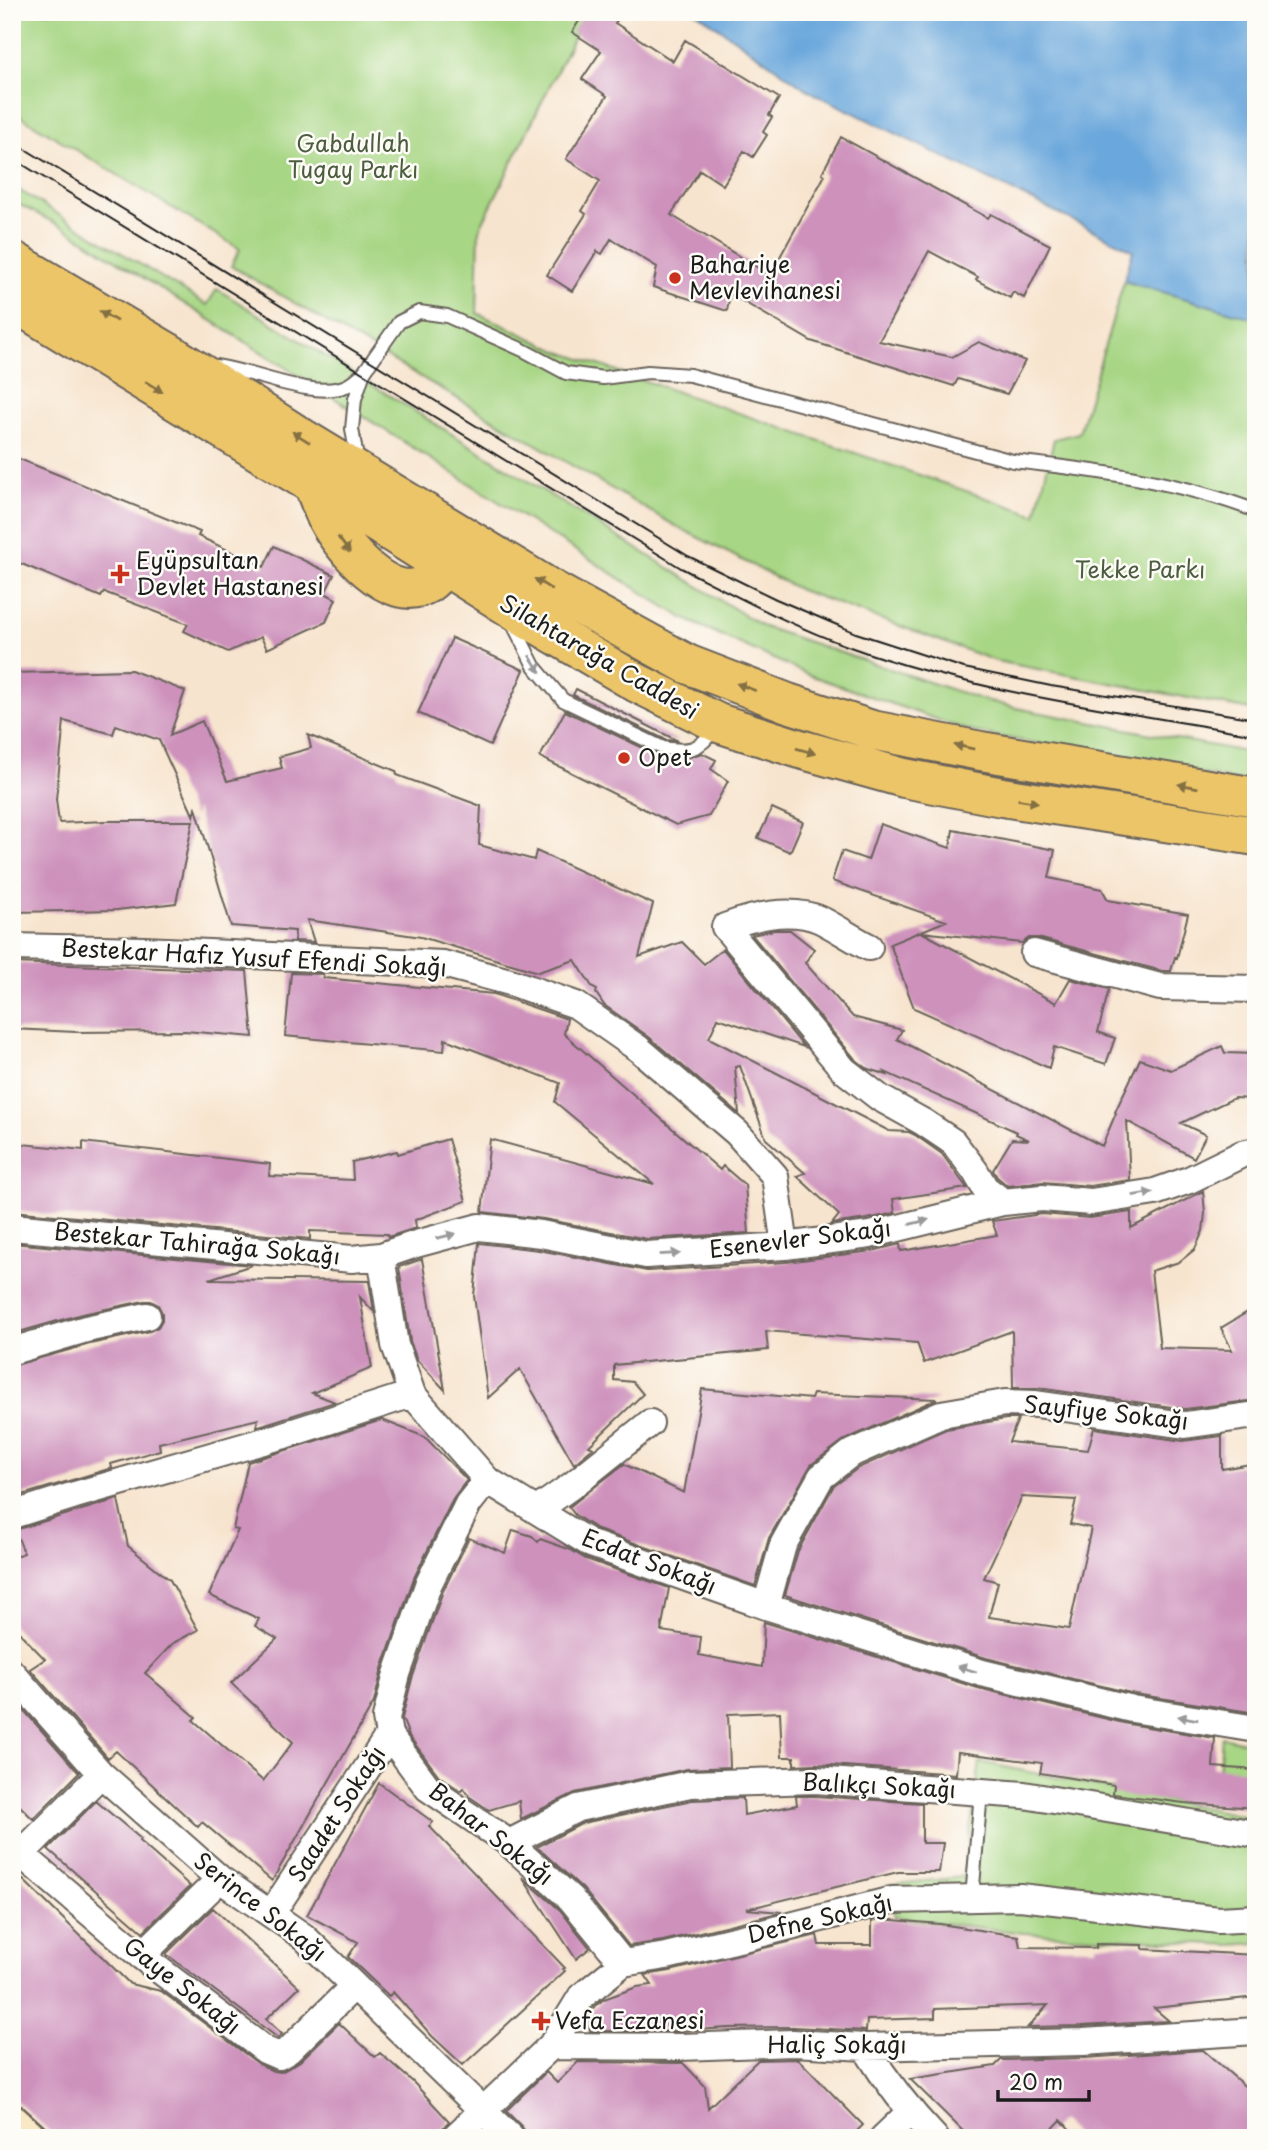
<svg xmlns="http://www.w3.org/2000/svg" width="1268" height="2150" viewBox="0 0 1268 2150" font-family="'Playpen Sans',sans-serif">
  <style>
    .green { fill: #a7d684; stroke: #627950; stroke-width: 2 }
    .water { fill: #6ba7dc; stroke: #44627c; stroke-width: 2 }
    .building { fill: #cd91bc; fill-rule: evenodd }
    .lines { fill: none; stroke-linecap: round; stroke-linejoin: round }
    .service-casing { stroke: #69625a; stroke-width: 16 }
    .minor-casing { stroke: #69625a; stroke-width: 30 }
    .secondary-casing { stroke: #69625a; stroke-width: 40 }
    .primary-casing { stroke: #69625a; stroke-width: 42 }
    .service { stroke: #fff; stroke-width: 12 }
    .minor { stroke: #fff; stroke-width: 26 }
    .secondary { stroke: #f8e8c3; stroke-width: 37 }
    .primary { stroke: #edc569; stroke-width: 38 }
    .tram { stroke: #1c1c1c; stroke-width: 2 }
    .oneway { fill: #847042 }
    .oneway2 { fill: #999 }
    .poi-dot { fill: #c8321e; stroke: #fdfcf7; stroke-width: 2.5 }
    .labels { text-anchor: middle; stroke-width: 5; stroke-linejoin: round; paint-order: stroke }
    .park-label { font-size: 23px; fill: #4d5d40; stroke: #fdfcf7 }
    .poi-label { font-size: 23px; fill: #1c1c1c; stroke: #fdfcf7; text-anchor: start }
    .street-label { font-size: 23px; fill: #1c1c1c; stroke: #fdfcf7 }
  </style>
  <rect width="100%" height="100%" fill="#fdfcf7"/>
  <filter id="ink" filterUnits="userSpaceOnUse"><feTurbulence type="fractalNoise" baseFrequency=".0143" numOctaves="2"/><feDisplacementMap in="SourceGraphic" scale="14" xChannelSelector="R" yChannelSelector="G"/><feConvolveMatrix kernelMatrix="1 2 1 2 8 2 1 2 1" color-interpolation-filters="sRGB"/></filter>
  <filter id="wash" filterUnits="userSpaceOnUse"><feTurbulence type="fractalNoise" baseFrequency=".00686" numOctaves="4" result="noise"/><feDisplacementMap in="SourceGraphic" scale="28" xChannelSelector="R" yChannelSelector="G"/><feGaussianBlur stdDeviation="1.57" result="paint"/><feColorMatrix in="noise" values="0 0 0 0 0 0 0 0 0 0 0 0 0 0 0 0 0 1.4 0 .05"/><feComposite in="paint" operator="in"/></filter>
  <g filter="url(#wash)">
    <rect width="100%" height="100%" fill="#f7e4ce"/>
    <path class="green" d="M12 12H586L479 230 477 313 558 351 1036 515 1054 439 1079 433 1124 281 1256 319V711L996 661 800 590 674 525 231 266 240 249 12 111Z
      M12 186 207 305 217 289 764 627 977 698 1016 708 1256 754V784L970 731 809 675 683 618 63 227 12 201Z
      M1222 1737 1256 1744V1943L1231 1945 1024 1933 895 1917 887 1885 963 1877 980 1762 1254 1818 1255 1787 1218 1783Z"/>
    <path class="water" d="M696 12H1256V319L1124 281 1133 250 809 91Z"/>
    <g id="blocks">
      <path class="building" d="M585 12H623L615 23 673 61 685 40 779 98 769 115 772 117 763 132 767 135 753 157 744 151 723 185 700 170 671 215 770 275 825 175 822 173 841 137 988 218 991 214 1050 245 1024 298 1013 292 1010 298 976 280 978 277 929 251 879 341 952 357 979 342 1025 361 1007 394 958 379 954 386 811 341 730 294 727 311 653 287 657 267 611 239 602 254 597 251 572 291 547 275 586 214 582 211 600 181 566 159 607 96 582 79 601 51 572 32Z
        M12 456 200 532 198 536 264 567 274 546 334 575 325 593 336 599 326 622 267 649 261 637 228 652 184 631 188 624 104 592 101 597 12 560Z
        M452 638 524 670 490 746 418 713Z
        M131 670 185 691 170 735 202 721 227 781 282 768 279 757 311 748 308 735 396 771 397 775 481 806 479 845 534 860 536 851 653 904 639 957 682 942 704 964 723 949 804 1047 718 1018 709 1038 889 1131 909 1132 915 1135 942 1154 967 1188 893 1199 895 1213 867 1219 832 1224 839 1215 797 1176 805 1173 766 1139 740 1066 735 1067 739 1114 649 1037 604 1005 596 993 597 990 593 988 575 960 538 972 421 937 307 920 314 942 294 941 295 931 231 926 196 808 194 817 159 740 116 725 113 734 64 721 56 799 59 823 107 821H193L176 903 117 910 14 912 12 892V673Z
        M576 689 678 741 666 740 573 695Z
        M565 711 660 756 687 758 702 753 716 760 711 769 728 781 709 816 676 825 540 757Z
        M772 808 803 822 790 852 758 838Z
        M880 824 950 848 953 830 1055 850 1049 878 1102 889 1108 900 1188 914 1177 958 1175 957 1171 971H1162L1038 938H1029L1022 943 921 932 1056 1003 1070 979 1109 989 1098 1032 1115 1038 1106 1064 1054 1047 1049 1068 914 1008 890 944 946 921 832 881 842 851 868 860Z
        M774 930H790L814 949 805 963 853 1017 902 1030 897 1039 1102 1146 1116 1113 1115 1112 1140 1059 1171 1070 1222 1046 1225 1053 1256 1054V1099L1234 1098 1181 1123 1206 1135 1194 1158 1127 1121 1130 1180 1090 1186 1043 1182 1008 1186 997 1177 993 1170 1012 1139 1029 1140 1016 1134 1017 1132 885 1072 887 1075 868 1069 855 1059 752 935Z
        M12 963 247 971 253 1037 185 1031 76 1032 12 1029Z
        M291 973 323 974 324 978 494 994 567 1019 564 1034 720 1170 723 1166 745 1185 749 1233 647 1239 544 1219 482 1212 490 1139 654 1184 555 1102 560 1083 445 1039 444 1051 285 1036Z
        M448 1139 466 1201 415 1220 416 1228 388 1237 387 1234 310 1231V1239L12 1211V1143L83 1150V1142L270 1164 269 1176 353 1180 352 1162 397 1151 398 1154Z
        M1203 1191 1205 1213 1203 1231 1195 1249 1179 1262 1151 1271 1160 1348 1232 1350 1221 1328 1256 1307V1400L1185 1409 1038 1388H1013L1012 1331 924 1363 917 1343 766 1331 768 1350 614 1365V1380L633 1382 643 1394 589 1446 593 1448 574 1464 520 1369 488 1398 474 1296 479 1243 539 1250 647 1271 786 1262 872 1251 900 1244 901 1251 997 1235 992 1221 1042 1214 1090 1218 1131 1212V1228Z
        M12 1243 252 1265 209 1279 369 1281 374 1312 360 1297 372 1368 312 1393 335 1402 256 1427 258 1419 159 1443 160 1450 111 1464 112 1468 12 1498V1366L90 1344 150 1331 158 1327 162 1320V1313L158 1305 151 1301H144L82 1314 12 1334Z
        M422 1259 445 1390 417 1360 410 1341 399 1267Z
        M702 1389 811 1399 813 1394 937 1399 844 1440 811 1465 769 1538 755 1586 598 1530 575 1515 569 1507 624 1464 684 1493Z
        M1006 1419H1018L1009 1442 1088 1450 1094 1428 1183 1441 1222 1436V1469L1256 1463V1713L1135 1694 986 1658 785 1595 798 1551 833 1487 858 1468 946 1429ZM1022 1497 1076 1500 1070 1524 1091 1528 1069 1629 989 1617 998 1582 984 1578Z
        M382 1420 425 1437 467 1480 454 1497 414 1578 382 1669 374 1702 272 1881 202 1822 198 1827 116 1751 108 1758 30 1669 45 1659 12 1625V1558L24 1553 15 1530 118 1499 128 1546 170 1580 198 1630 173 1643 145 1673 196 1717 193 1720 263 1781 293 1742 231 1683 277 1639 255 1626 259 1619 209 1595 238 1530 233 1529 248 1462Z
        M513 1530 532 1536 538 1542 540 1539 571 1550 586 1559 669 1588 661 1631 701 1637 699 1655 762 1667 764 1622 978 1688 1128 1724 1215 1738 1213 1767 1256 1770V1808L1184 1803 1113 1794 1114 1785 1040 1773 1042 1763 958 1752 956 1774 816 1764 794 1765V1757H782L780 1712 728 1714 730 1767 687 1769 575 1793 521 1819 519 1801 489 1810 470 1797 464 1788 461 1791 439 1776 409 1736 402 1718 412 1679 443 1591 469 1538 505 1553Z
        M12 1697 79 1773 33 1819 12 1798Z
        M379 1783 433 1822 429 1826 565 1968 563 1969 565 1971 463 2065 432 2036 393 1992 389 1996 348 1957 358 1942 307 1915Z
        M796 1796H815L922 1803V1843H943L939 1872H898L746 1909 782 1912 663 1941 629 1946 583 1889 537 1847 583 1823 692 1800 743 1798 744 1815 797 1805Z
        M96 1801 141 1839 139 1841 190 1886 143 1932 48 1849Z
        M12 1869 130 1984 161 1991 259 2064 273 2071 281 2072 287 2069 300 2061 339 2023 375 2057 380 2053 413 2082 449 2121 439 2133V2138H57L12 2097Z
        M522 1877 560 1910 590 1948 576 1959Z
        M213 1908 299 1987 266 2019 282 2034 278 2038 166 1954Z
        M880 1919 940 1924 1018 1936 1020 1947 1096 1948V1944L1143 1945V1949L1256 1955V1997L1154 2008 1169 2021 1082 2026 1028 2027 1048 2005 935 2009V2018L867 2020 866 2031 793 2027 728 2028 680 2031H590L588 2016 593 2008 604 1999 637 1987 652 1985 645 1975 670 1971 817 1935 819 1945H872V1921Z
        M1203 2050 1256 2096V2138H1078L1061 2120 1044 2138H970L910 2079 995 2066 1001 2060 1084 2058Z
        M798 2059 863 2125 850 2138H529L522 2127 506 2111 546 2072 557 2083 578 2062 683 2063 705 2086 708 2108 758 2060Z"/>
    </g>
  </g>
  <g filter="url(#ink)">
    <use href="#blocks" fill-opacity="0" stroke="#69625a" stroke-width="2"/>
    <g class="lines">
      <defs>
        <path id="service" d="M215 366C252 370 313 400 346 386 352 384 358 377 364 373
          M358 464 352 429 355 399 364 372 399 322 419 312 447 316 523 350 566 373 603 378 648 372 690 375 1013 461C1094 470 1179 481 1256 511
          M511 620 534 666 563 700 663 748C688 752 700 751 715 728
          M972 1898 981 1792"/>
        <path id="minor" d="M12 947 144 950 443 964 510 982 576 1005 639 1049 737 1133 775 1176 785 1246
          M869 947C853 939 837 928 821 920 791 907 754 916 725 927L844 1070 880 1098 923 1122 953 1142 975 1171 985 1188 1003 1202
          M1034 953 1160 987 1256 989
          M12 1227 352 1259 381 1256 416 1244 479 1227 541 1234 646 1255 785 1246 870 1235 1003 1202 1042 1198 1091 1202 1155 1192 1189 1180 1242 1154 1256 1151
          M381 1256 395 1345 412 1394
          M12 1351 86 1329 147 1316
          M537 1510 574 1484 650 1423
          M12 1515 75 1495 281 1436 412 1394 487 1480 591 1544 766 1606 982 1673 1132 1709 1256 1729
          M766 1606 783 1545 821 1477 850 1454 941 1414 1005 1403 1036 1404 1185 1425 1256 1415
          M12 1673 101 1774 220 1879 304 1937 511 2138
          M389 1735 428 1788 509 1843 571 1899 623 1963
          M12 1843 21 1854 141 1956 265 2050 279 2056 289 2050 354 1986
          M509 1843 578 1808 690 1784 815 1780 1024 1795 1256 1834
          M21 1854 101 1774
          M271 1914 389 1735 386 1718 397 1674 428 1585 468 1504 487 1480
          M141 1956 220 1879
          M551 2046 581 1997 623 1963 666 1956 751 1936 892 1900 1020 1897 1219 1920 1256 1918
          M865 2047C886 2081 907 2109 935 2138
          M454 2138 551 2046 680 2047 793 2043 865 2047 1083 2042 1256 2031
          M883 2138 910 2112"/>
        <path id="secondary" d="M12 2124 27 2138"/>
        <path id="primary" d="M12 260 166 351 302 438 554 591 687 664 788 703 872 730 981 751 1256 797
          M12 301 386 529 532 621 637 683 718 723 800 749 904 778 1002 797 1256 836
          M313 485C318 496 322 508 327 519 342 547 390 606 427 584 440 575 449 560 452 544"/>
      </defs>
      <use href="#service" class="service-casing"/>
      <use href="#minor" class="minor-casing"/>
      <use href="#secondary" class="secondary-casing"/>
      <use href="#primary" class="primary-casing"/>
      <use href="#service" class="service"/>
      <use href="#minor" class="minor"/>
      <use href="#secondary" class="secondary"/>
      <use href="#primary" class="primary"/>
      <path class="tram" d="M12 141 688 556 776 599 856 633 964 668 1051 686 1256 719
        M12 158 681 568C736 596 791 626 850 647 980 694 1120 711 1256 735"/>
    </g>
    <defs><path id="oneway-solid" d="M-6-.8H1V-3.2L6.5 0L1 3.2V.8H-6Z" transform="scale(1.75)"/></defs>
    <g class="oneway">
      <use href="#oneway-solid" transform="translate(108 316) rotate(-149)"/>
      <use href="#oneway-solid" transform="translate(154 387) rotate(32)"/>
      <use href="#oneway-solid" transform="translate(301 437) rotate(-148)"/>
      <use href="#oneway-solid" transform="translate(344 545) rotate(53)"/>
      <use href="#oneway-solid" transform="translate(543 584) rotate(-148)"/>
      <use href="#oneway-solid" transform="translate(746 687) rotate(-159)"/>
      <use href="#oneway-solid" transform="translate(964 747) rotate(-169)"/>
      <use href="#oneway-solid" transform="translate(806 751) rotate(16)"/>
      <use href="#oneway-solid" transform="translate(1188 786) rotate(-170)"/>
      <use href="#oneway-solid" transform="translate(1028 801) rotate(9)"/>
    </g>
    <g class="oneway2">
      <use href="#oneway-solid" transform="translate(535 664) rotate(56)"/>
      <use href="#oneway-solid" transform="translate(1143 1194) rotate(-9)"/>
      <use href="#oneway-solid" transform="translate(919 1222) rotate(-14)"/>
      <use href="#oneway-solid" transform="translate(446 1236) rotate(-15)"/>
      <use href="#oneway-solid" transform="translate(670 1254) rotate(-3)"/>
      <use href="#oneway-solid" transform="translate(967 1669) rotate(-163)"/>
      <use href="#oneway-solid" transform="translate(1188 1718) rotate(-170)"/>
    </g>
  </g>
  <g class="poi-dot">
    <circle cx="675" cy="278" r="7"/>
    <path d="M116.5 563.5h7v7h7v7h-7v7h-7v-7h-7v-7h7z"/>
    <circle cx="624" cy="758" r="7"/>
    <path d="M537.5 2010.5h7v7h7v7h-7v7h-7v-7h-7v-7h7z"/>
  </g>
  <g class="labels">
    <g class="park-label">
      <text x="353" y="152">Gabdullah<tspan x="353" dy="26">Tugay Parkı</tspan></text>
      <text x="1140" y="578">Tekke Parkı</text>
    </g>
    <g class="poi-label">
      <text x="689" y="273">Bahariye<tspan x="689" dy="26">Mevlevihanesi</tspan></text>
      <text x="136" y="569">Eyüpsultan<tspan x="136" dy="26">Devlet Hastanesi</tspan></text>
      <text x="638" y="766">Opet</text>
      <text x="555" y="2029">Vefa Eczanesi</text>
    </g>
    <g class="street-label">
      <text transform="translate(599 657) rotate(30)" y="8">Silahtarağa Caddesi</text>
      <text transform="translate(254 958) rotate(3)" y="8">Bestekar Hafız Yusuf Efendi Sokağı</text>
      <text transform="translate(800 1239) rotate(-7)" y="8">Esenevler Sokağı</text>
      <text transform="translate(197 1244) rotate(5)" y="8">Bestekar Tahirağa Sokağı</text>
      <text transform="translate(1106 1413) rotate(6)" y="8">Sayfiye Sokağı</text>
      <text transform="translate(649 1562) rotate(21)" y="8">Ecdat Sokağı</text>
      <text transform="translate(879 1786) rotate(3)" y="8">Balıkçı Sokağı</text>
      <text transform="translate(337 1814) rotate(-57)" y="8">Saadet Sokağı</text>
      <text transform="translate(491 1834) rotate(38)" y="8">Bahar Sokağı</text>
      <text transform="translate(260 1907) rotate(38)" y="8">Serince Sokağı</text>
      <text transform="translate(820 1919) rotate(-13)" y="8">Defne Sokağı</text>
      <text transform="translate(182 1986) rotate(38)" y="8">Gaye Sokağı</text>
      <text x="837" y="2053">Haliç Sokağı</text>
    </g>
  </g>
  <rect width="1268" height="2150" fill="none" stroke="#fdfcf7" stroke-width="42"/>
  <path d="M998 2090v10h91v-10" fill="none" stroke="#1c1c1c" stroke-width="3.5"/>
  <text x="1009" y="2090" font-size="21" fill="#1c1c1c" stroke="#fdfcf7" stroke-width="5" paint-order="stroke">20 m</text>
</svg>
